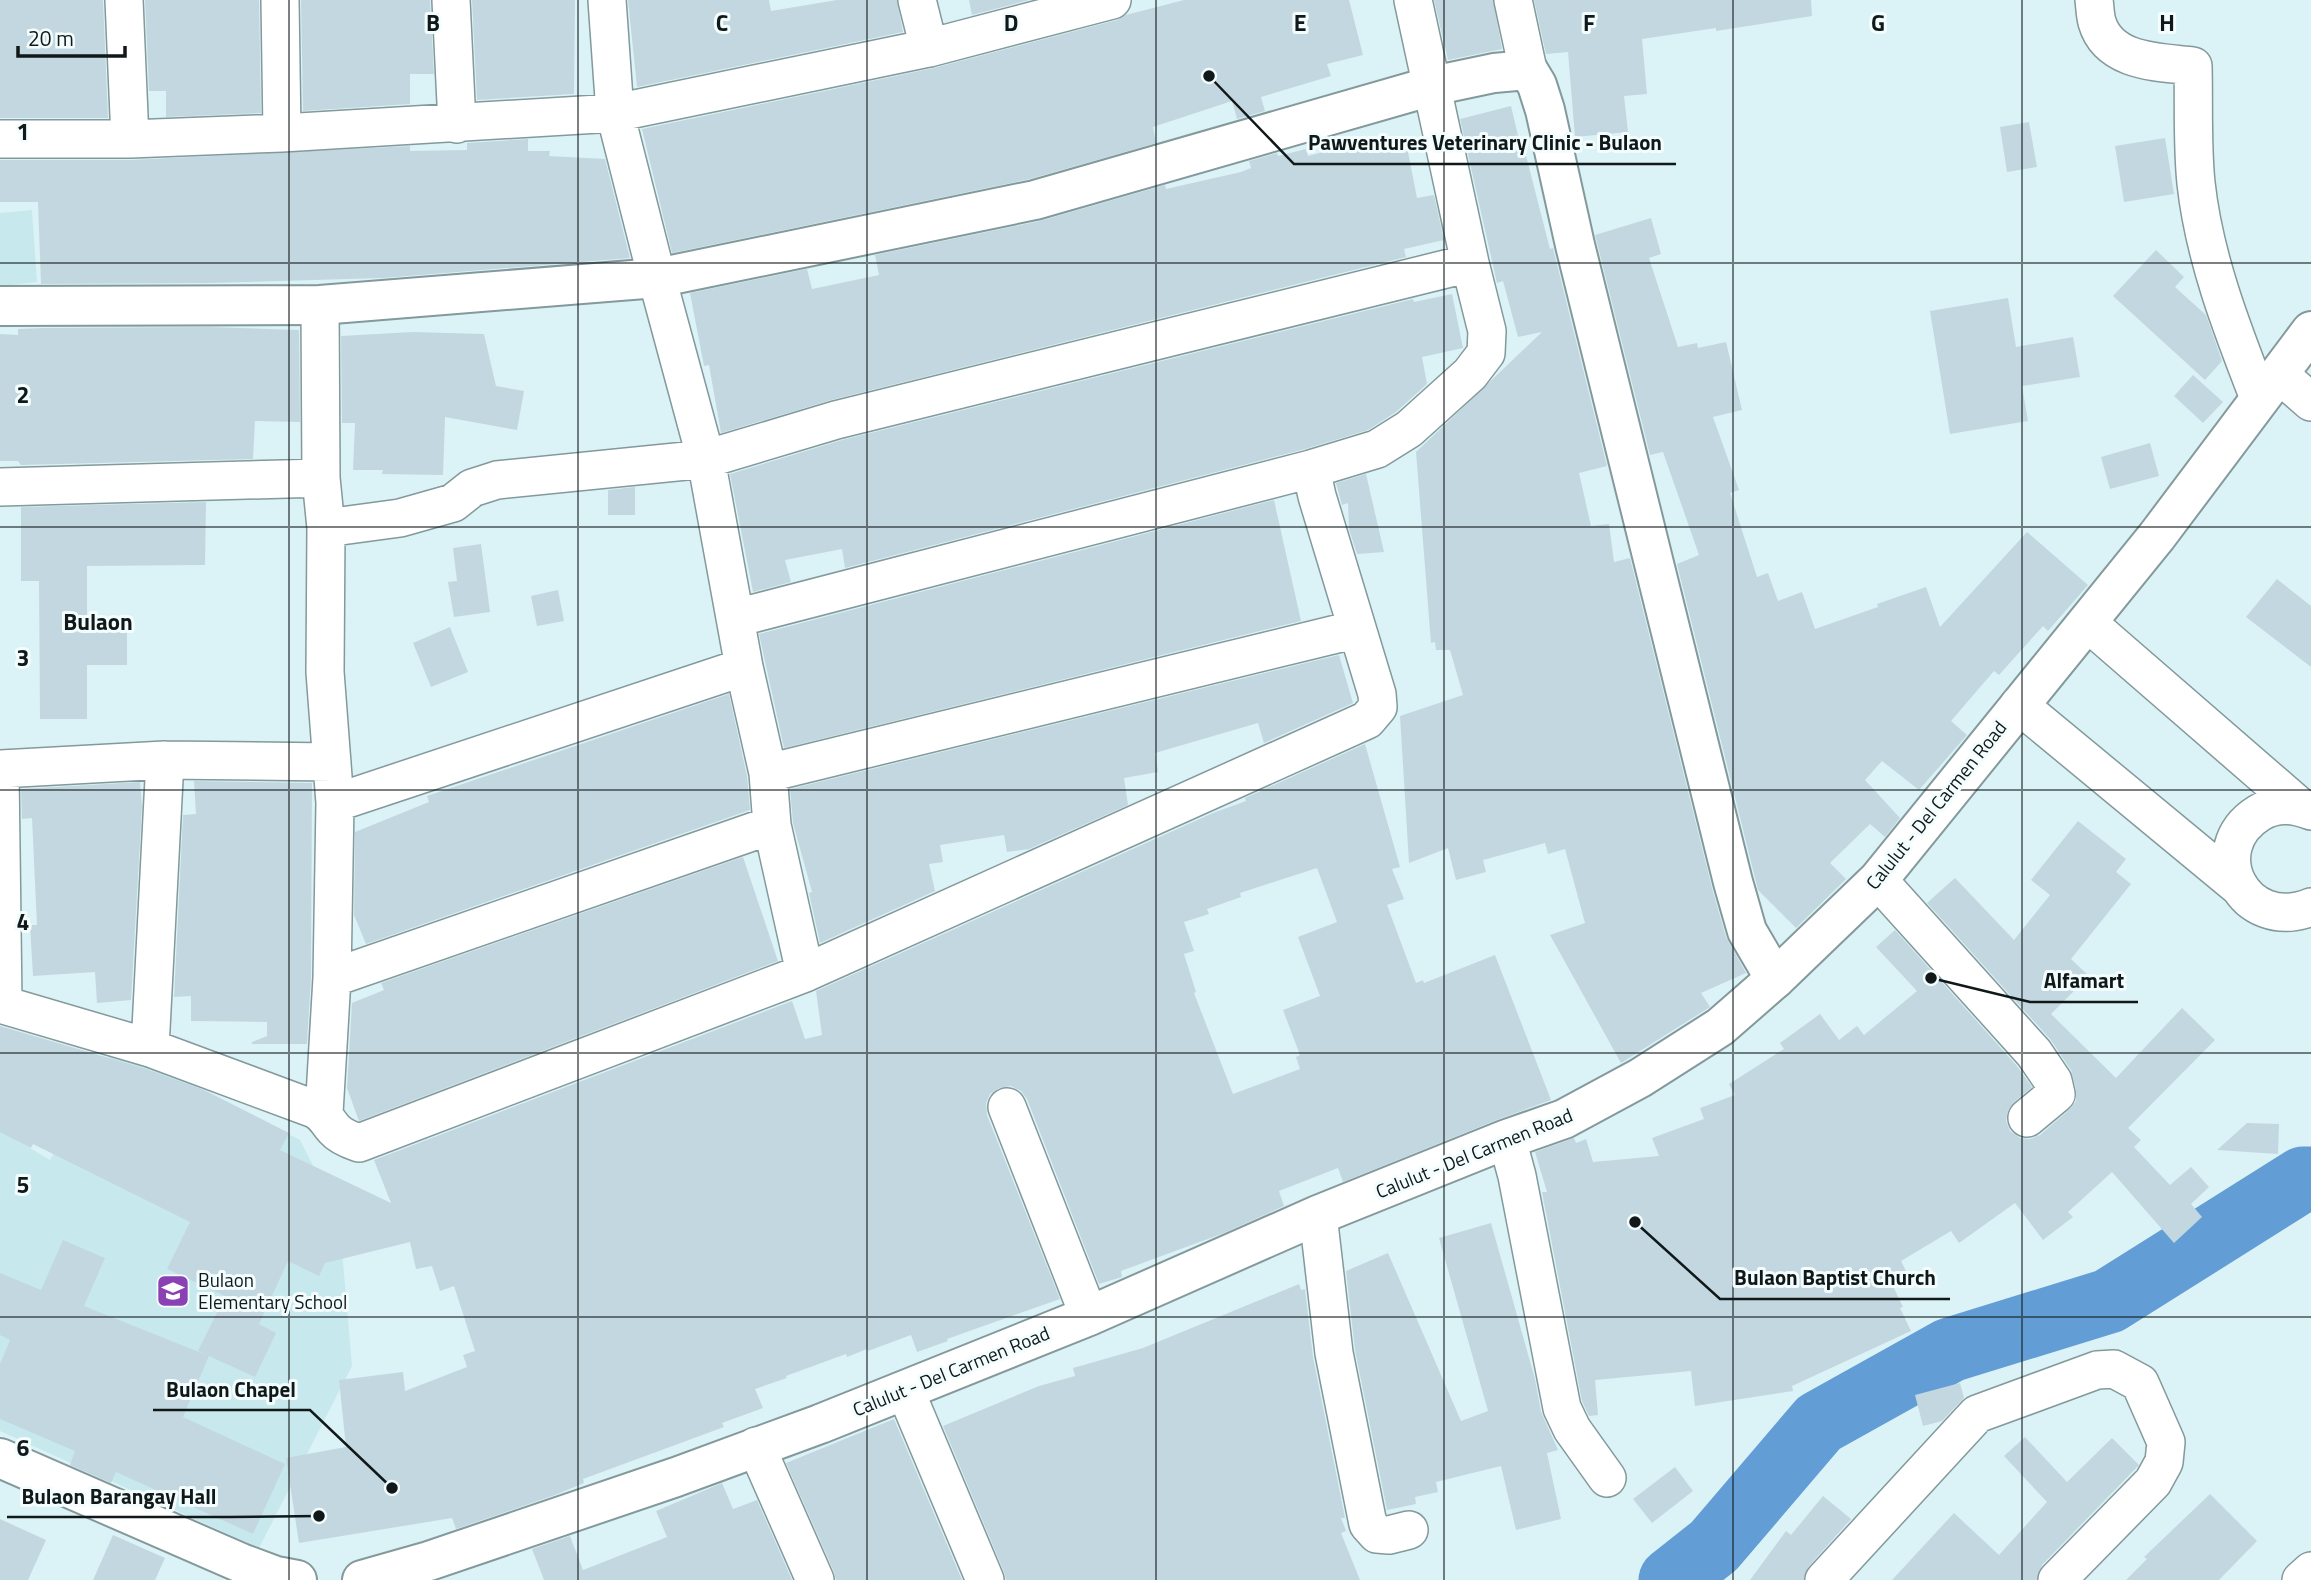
<svg xmlns="http://www.w3.org/2000/svg" width="2311" height="1580" viewBox="0 0 2311 1580" font-family="'Titillium Web',sans-serif">
  <style>
    .built { fill: #c7e9ed }
    .lines { fill: none; stroke-linecap: round; stroke-linejoin: round }
    .river { stroke: #629dd5; stroke-width: 65 }
    .building { fill: #c3d7e0; fill-rule: evenodd }
    .minor-casing { stroke: #83999b; stroke-width: 40 }
    .tertiary-casing { stroke: #83999b; stroke-width: 42 }
    .secondary-casing { stroke: #83999b; stroke-width: 42 }
    .minor { stroke: #fff; stroke-width: 37 }
    .tertiary { stroke: #fff; stroke-width: 38 }
    .secondary { stroke: #fff; stroke-width: 38 }
    .grid { fill: none; stroke: #101819; stroke-width: 2; stroke-opacity: 0.55 }
    .labels { text-anchor: middle; stroke-width: 6; stroke-linejoin: round; paint-order: stroke }
    .street-label { font-size: 19px; fill: #101819; stroke: #f4fdfe }
    .poi-label { font-size: 19px; fill: #101819; stroke: #f4fdfe; text-anchor: start }
    .quarter-label { font-size: 23px; font-weight: bold; fill: #101819; stroke: #f4fdfe }
    .grid-label { font-size: 23px; text-anchor: middle; font-weight: bold; fill: #101819; stroke: #f4fdfe; stroke-width: 6; stroke-linejoin: round; paint-order: stroke }
    .leader { fill: none; stroke: #101819; stroke-width: 2.5 }
    .callout-dot { fill: #101819; stroke: #f4fdfe; stroke-width: 2.5 }
    .callout-label { font-size: 21px; text-anchor: middle; font-weight: bold; fill: #101819; stroke: #f4fdfe; stroke-width: 6; stroke-linejoin: round; paint-order: stroke }
  </style>
  <rect width="100%" height="100%" fill="#dbf3f6"/>
  <path class="built" d="M32 210 37 282 0 286V213Z
    M116 1045 300 1140 339 1216 352 1366 259 1548 0 1431V1130L50 1160Z"/>
  <g class="lines">
    <path class="river" d="M1671 1580 1714 1546 1819 1423 1950 1350 2109 1301 2303 1179H2311"/>
  </g>
  <path class="building" d="M0 0H103L108 118H0Z
    M145 0H259L261 113 166 117V91H149Z
    M301 0H430L434 74H410V104L303 111Z
    M472 0H575L574 94 477 100Z
    M628 0H769L771 11 837 0H897L903 32 637 87Z
    M969 0H1029L972 15Z
    M1184 0H1349L1363 55 1327 64 1331 76 1261 97 1265 111 1237 119 1232 101 1153 127 1156 143 1030 179 672 253 642 129 934 68 1117 20 1126 15Z
    M1434 0H1493L1502 49 1448 60Z
    M1534 0H1811L1812 16 1716 31V28L1642 39 1647 94 1624 96 1628 132 1575 137 1568 52 1546 54Z
    M1511 106 1519 140H1522L1550 249 1553 248 1607 466 1579 473 1591 526 1609 524 1614 562 1630 558 1712 888 1726 937 1746 973 1701 993 1710 1007 1621 1063 1550 935 1585 923 1565 849 1548 854 1545 843 1483 860 1486 872 1456 880 1448 848 1409 863 1400 716 1463 695 1450 650H1436L1435 642 1431 643 1416 452 1542 332 1518 337 1503 281 1497 283 1460 119Z
    M2029 122 2037 167 2007 172 2000 127Z
    M1405 137 1417 198 1434 195 1444 240 1404 249 1406 257 831 400 721 433 709 365 704 366 690 293 807 269 812 289 879 275 875 255 1040 221 1165 185 1166 189 1241 172 1251 168 1249 161 1277 153 1278 156 1306 149 1308 156 1342 147Z
    M2165 138 2174 194 2124 202 2115 146Z
    M528 139V151H550L549 156 605 159 630 258 383 278 209 283 41 284 38 202H0V160H131L410 146V151L467 150V143Z
    M1651 218 1661 254 1649 258 1678 347 1697 343 1698 348 1726 342 1742 410 1713 417 1739 490 1730 493 1757 577 1768 573 1778 601 1802 592 1815 629 1878 607 1877 604 1926 587 1940 627 2027 532 2088 585 2048 631 2043 626 1999 675 1994 671 1951 721 1967 735 1919 790 1882 761 1865 780 1900 818 1885 837 1870 824 1830 863 1846 879 1796 928 1758 890 1677 564 1699 555 1663 452 1650 455 1595 235Z
    M2156 250 2184 277 2175 287 2206 315 2222 361 2205 380 2113 296Z
    M1452 294 1463 348 1422 357 1427 384 1396 412 1368 430 1305 449 845 568 842 549 785 560 791 582 753 592 730 474 842 440 1413 299 1414 302Z
    M2008 298 2016 347 2073 337 2080 377 2022 386 2028 421 1950 434 1930 311Z
    M209 327 299 330 300 422 255 421 253 459 21 465 18 461H0V334L18 335V329L43 328Z
    M413 332 484 334 496 386 524 391 517 430 445 417 443 475 382 474 383 470H353L355 423H342L341 336Z
    M2193 375 2223 402 2203 423 2174 396Z
    M2150 443 2159 476 2110 489 2101 457Z
    M1366 474 1384 552 1357 554 1349 529 1348 503 1342 505 1336 483Z
    M635 487V515H608V490Z
    M1274 500 1301 621 784 748 759 634Z
    M206 502 205 565 87 566V628H127V665H87V719H40L39 581H21V507Z
    M481 544 490 612 454 617 448 582 457 581 453 548Z
    M2277 579 2311 606V667L2246 617Z
    M558 590 564 621 537 626 531 596Z
    M450 627 468 672 431 687 413 643Z
    M1339 655 1353 703 1264 743 1258 723 1155 753 1158 772 1124 778 1128 805 1029 849 1007 852 1004 835 940 845 943 862 929 864 935 891 820 943 809 893 812 892 793 823 790 789Z
    M729 694 747 776 750 810 366 944 354 915 355 832 429 802 427 796Z
    M1365 744 1400 867 1392 869 1404 899 1387 905 1416 983 1423 980 1424 983 1495 955 1551 1100 1499 1119 1343 1182 1338 1168 1279 1191 1284 1206 1224 1233 1121 1271 1122 1277 1099 1284 1027 1099 1021 1091 1011 1086 999 1088 990 1094 986 1103 987 1115 1060 1299 947 1339 948 1341 917 1352 911 1335 868 1351 867 1349 847 1357 846 1354 786 1376 787 1378 755 1389 763 1408 722 1423 724 1427 583 1479 584 1483 555 1495 456 1529 452 1518 299 1543 286 1458 346 1447 339 1380 403 1372 405 1391 467 1367 463 1355 475 1351 454 1286 440 1291 432 1266 416 1269 410 1242 325 1263 319 1276 288 1261 259 1324 276 1333 255 1377 198 1351 225 1296 167 1269 190 1222 33 1144 31 1148 0 1132V1026L143 1068 204 1090 289 1133 280 1150 391 1203 374 1160 792 1001 805 1039 822 1035 816 991 1213 813 1246 801 1245 798ZM1317 868 1337 922 1298 937 1320 996 1283 1010 1300 1055 1296 1057 1300 1069 1233 1094 1194 993 1196 992 1184 954 1194 951 1184 922 1209 914 1207 909 1241 897 1240 893Z
    M194 781 312 783 311 977 307 1044H252V1042L267 1036V1022L191 1021V996L174 997 183 815 196 814Z
    M140 782 142 806 131 1000 97 1003 95 972 33 976 30 925H37L32 818 22 819 21 789Z
    M2078 821 2126 859 2116 872 2131 884 2071 959 2089 976 2051 1014 2116 1078 2182 1008 2215 1040 2128 1128 2141 1140 2134 1147 2170 1185 2191 1167 2209 1187 2191 1204 2202 1217 2174 1243 2112 1172 2068 1212 2073 1217 2043 1240 2015 1203 1959 1243 1951 1231 1901 1261 1906 1271 1890 1280 1903 1307 1900 1308 1911 1331 1792 1386 1793 1391 1695 1406 1691 1371 1595 1380 1598 1415 1589 1416 1582 1401 1542 1192H1547L1535 1152 1574 1138 1576 1143 1586 1139 1593 1162 1659 1156 1652 1138 1704 1119 1700 1108 1735 1095 1729 1084 1784 1049 1780 1043 1820 1014 1839 1040 1857 1026 1864 1035 1917 991 1876 947 1895 930 2017 1066 2032 1087 2014 1102 2008 1110 2006 1121 2010 1131 2020 1138 2030 1139 2040 1135 2069 1110 2076 1101V1089L2071 1070 2050 1039 1927 903 1955 878 2014 940 2050 895 2031 880Z
    M743 857 778 961 359 1121 347 1088 352 1003 384 990 381 983Z
    M2247 1123 2279 1124 2278 1154 2217 1150Z
    M1491 1223 1535 1379 1541 1412 1558 1450 1547 1453 1561 1519 1516 1530 1501 1466 1436 1482 1438 1492 1415 1497 1416 1504 1387 1510 1355 1350 1346 1271 1388 1253 1461 1421 1488 1411 1439 1238Z
    M63 1240 105 1258 84 1306 209 1356 183 1417 285 1464 253 1534 116 1472 111 1483 70 1465 75 1451 0 1419V1364L10 1340 0 1335V1273L41 1290Z
    M1299 1284 1301 1290 1305 1289 1313 1357 1345 1518H1341L1346 1531 1341 1533 1360 1580H1006L1004 1572 943 1426 1039 1386 1075 1376 1073 1368 1143 1348Z
    M1960 1383 1964 1398 1942 1421 1923 1426 1915 1395Z
    M894 1419 962 1580H836L834 1572 786 1463Z
    M2025 1437 2067 1482 2112 1438 2139 1465 2042 1565 2037 1580H1892L1954 1513 1999 1555 2047 1502 2004 1456Z
    M1675 1467 1693 1491 1652 1523 1633 1499Z
    M722 1483 733 1509 757 1500 792 1580H544L532 1549 570 1536 583 1570 667 1537 656 1511Z
    M2210 1494 2257 1541 2219 1580H2126L2147 1559 2144 1557Z
    M1823 1496 1851 1519 1809 1566 1804 1580H1750L1786 1531 1791 1535Z
    M0 1519 46 1540 28 1580H0Z
    M113 1535 165 1558 155 1580H93Z"/>
  <g class="lines">
    <defs>
      <path id="minor" d="M124 0 130 139
        M280 0 282 133
        M451 0 457 124
        M607 0 615 113 657 278 706 459 744 667 768 773 772 825 805 973
        M917 0 929 48
        M1513 0 1528 70
        M2094 0C2095 7 2095 15 2097 22 2109 63 2159 62 2193 66 2194 104 2192 145 2196 183 2204 257 2232 329 2259 398
        M0 139H130L282 133 615 113 929 48 1112 0
        M320 305 321 478 326 528 325 672 335 803 332 978 324 1113
        M2279 374 2311 402
        M0 487 321 478
        M326 528 400 518 453 503 472 488 497 480 706 459 836 420 1470 263
        M736 618 1311 469 1377 449 1409 429 1470 374 1486 353 1487 331 1470 263 1413 0
        M2088 623 2300 807
        M2019 705 2238 886
        M0 769 165 760 332 762
        M0 771 3 1005
        M768 773 1357 629
        M335 803 744 667
        M2311 811C2294 804 2276 802 2259 813 2201 849 2243 934 2311 907
        M1878 880 2034 1053 2053 1081 2056 1094 2027 1118
        M332 978 772 825
        M0 1004 150 1048 314 1109C325 1114 326 1120 334 1129 340 1136 350 1140 359 1143L805 973 1367 720 1378 707 1377 694 1317 496 1311 469
        M150 1048 165 760
        M1007 1107 1089 1316
        M1507 1139 1517 1176 1562 1408 1572 1429 1607 1478
        M1318 1215 1334 1353 1368 1524 1377 1534 1389 1535 1409 1530
        M905 1390 985 1580
        M756 1446 815 1580
        M1824 1580 1977 1414 2097 1370 2114 1369 2140 1383 2166 1442 2164 1462 2153 1482 2057 1580
        M2301 1580 2311 1571"/>
      <path id="tertiary" d="M0 306 320 305 657 278 1035 200 1432 86 1494 73 1528 70 1537 85 1545 110 1575 245 1733 882 1747 931 1775 979"/>
      <path id="secondary" d="M0 1458 241 1563 276 1576 297 1580
        M362 1580 429 1561 676 1477 820 1424 1089 1316 1318 1215 1507 1139 1564 1119 1640 1078 1720 1027 1775 979 1878 880 2157 536 2311 331"/>
    </defs>
    <use href="#minor" class="minor-casing"/>
    <use href="#tertiary" class="tertiary-casing"/>
    <use href="#secondary" class="secondary-casing"/>
    <use href="#minor" class="minor"/>
    <use href="#tertiary" class="tertiary"/>
    <use href="#secondary" class="secondary"/>
  </g>
  <path class="grid" d="M289 0V1580M578 0V1580M867 0V1580M1156 0V1580M1444 0V1580M1733 0V1580M2022 0V1580M0 263H2311M0 527H2311M0 790H2311M0 1053H2311M0 1317H2311"/>
  <defs>
    <symbol id="school-square" viewBox="-11 -11 22 22"><rect x="-9" y="-9" width="18" height="18" rx="4" fill="#8a41b3" stroke="#f4fdfe"/><path d="M0-5L7-2L0 1L-7-2ZM-4 1L0 2.5L4 1V4Q0 6-4 4Z" fill="#fff"/></symbol>
  </defs>
  <g fill-rule="evenodd">
    <use href="#school-square" x="154" y="1272" width="38" height="38"/>
  </g>
  <g class="labels">
    <g class="street-label">
      <text transform="translate(1936 805) rotate(-51)" y="7">Calulut - Del Carmen Road</text>
      <text transform="translate(1474 1153) rotate(-22)" y="7">Calulut - Del Carmen Road</text>
      <text transform="translate(951 1371) rotate(-22)" y="7">Calulut - Del Carmen Road</text>
    </g>
    <g class="poi-label">
      <text x="198" y="1287">Bulaon<tspan x="198" dy="22">Elementary School</tspan></text>
    </g>
    <g class="quarter-label">
      <text x="98" y="630">Bulaon</text>
    </g>
  </g>
  <g class="grid-label">
    <text x="433" y="31">B</text>
    <text x="722" y="31">C</text>
    <text x="1011" y="31">D</text>
    <text x="1300" y="31">E</text>
    <text x="1589" y="31">F</text>
    <text x="1878" y="31">G</text>
    <text x="2167" y="31">H</text>
    <text x="23" y="140">1</text>
    <text x="23" y="403">2</text>
    <text x="23" y="666">3</text>
    <text x="23" y="930">4</text>
    <text x="23" y="1193">5</text>
    <text x="23" y="1456">6</text>
  </g>
  <path class="leader" d="M1209 76L1294 164H1676M1931 978L2030 1002H2138M1635 1222L1720 1299H1950M392 1488L310 1410H153M319 1516L230 1517H7"/>
  <g class="callout-dot">
    <circle cx="1209" cy="76" r="7"/>
    <circle cx="1931" cy="978" r="7"/>
    <circle cx="1635" cy="1222" r="7"/>
    <circle cx="392" cy="1488" r="7"/>
    <circle cx="319" cy="1516" r="7"/>
  </g>
  <g class="callout-label">
    <text x="1485" y="150">Pawventures Veterinary Clinic - Bulaon</text>
    <text x="2084" y="988">Alfamart</text>
    <text x="1835" y="1285">Bulaon Baptist Church</text>
    <text x="231" y="1397">Bulaon Chapel</text>
    <text x="119" y="1504">Bulaon Barangay Hall</text>
  </g>
  <path d="M18 46v10h107v-10" fill="none" stroke="#101819" stroke-width="3.5"/>
  <text x="28" y="46" font-size="21" fill="#101819" stroke="#f4fdfe" stroke-width="5" paint-order="stroke">20 m</text>
</svg>
